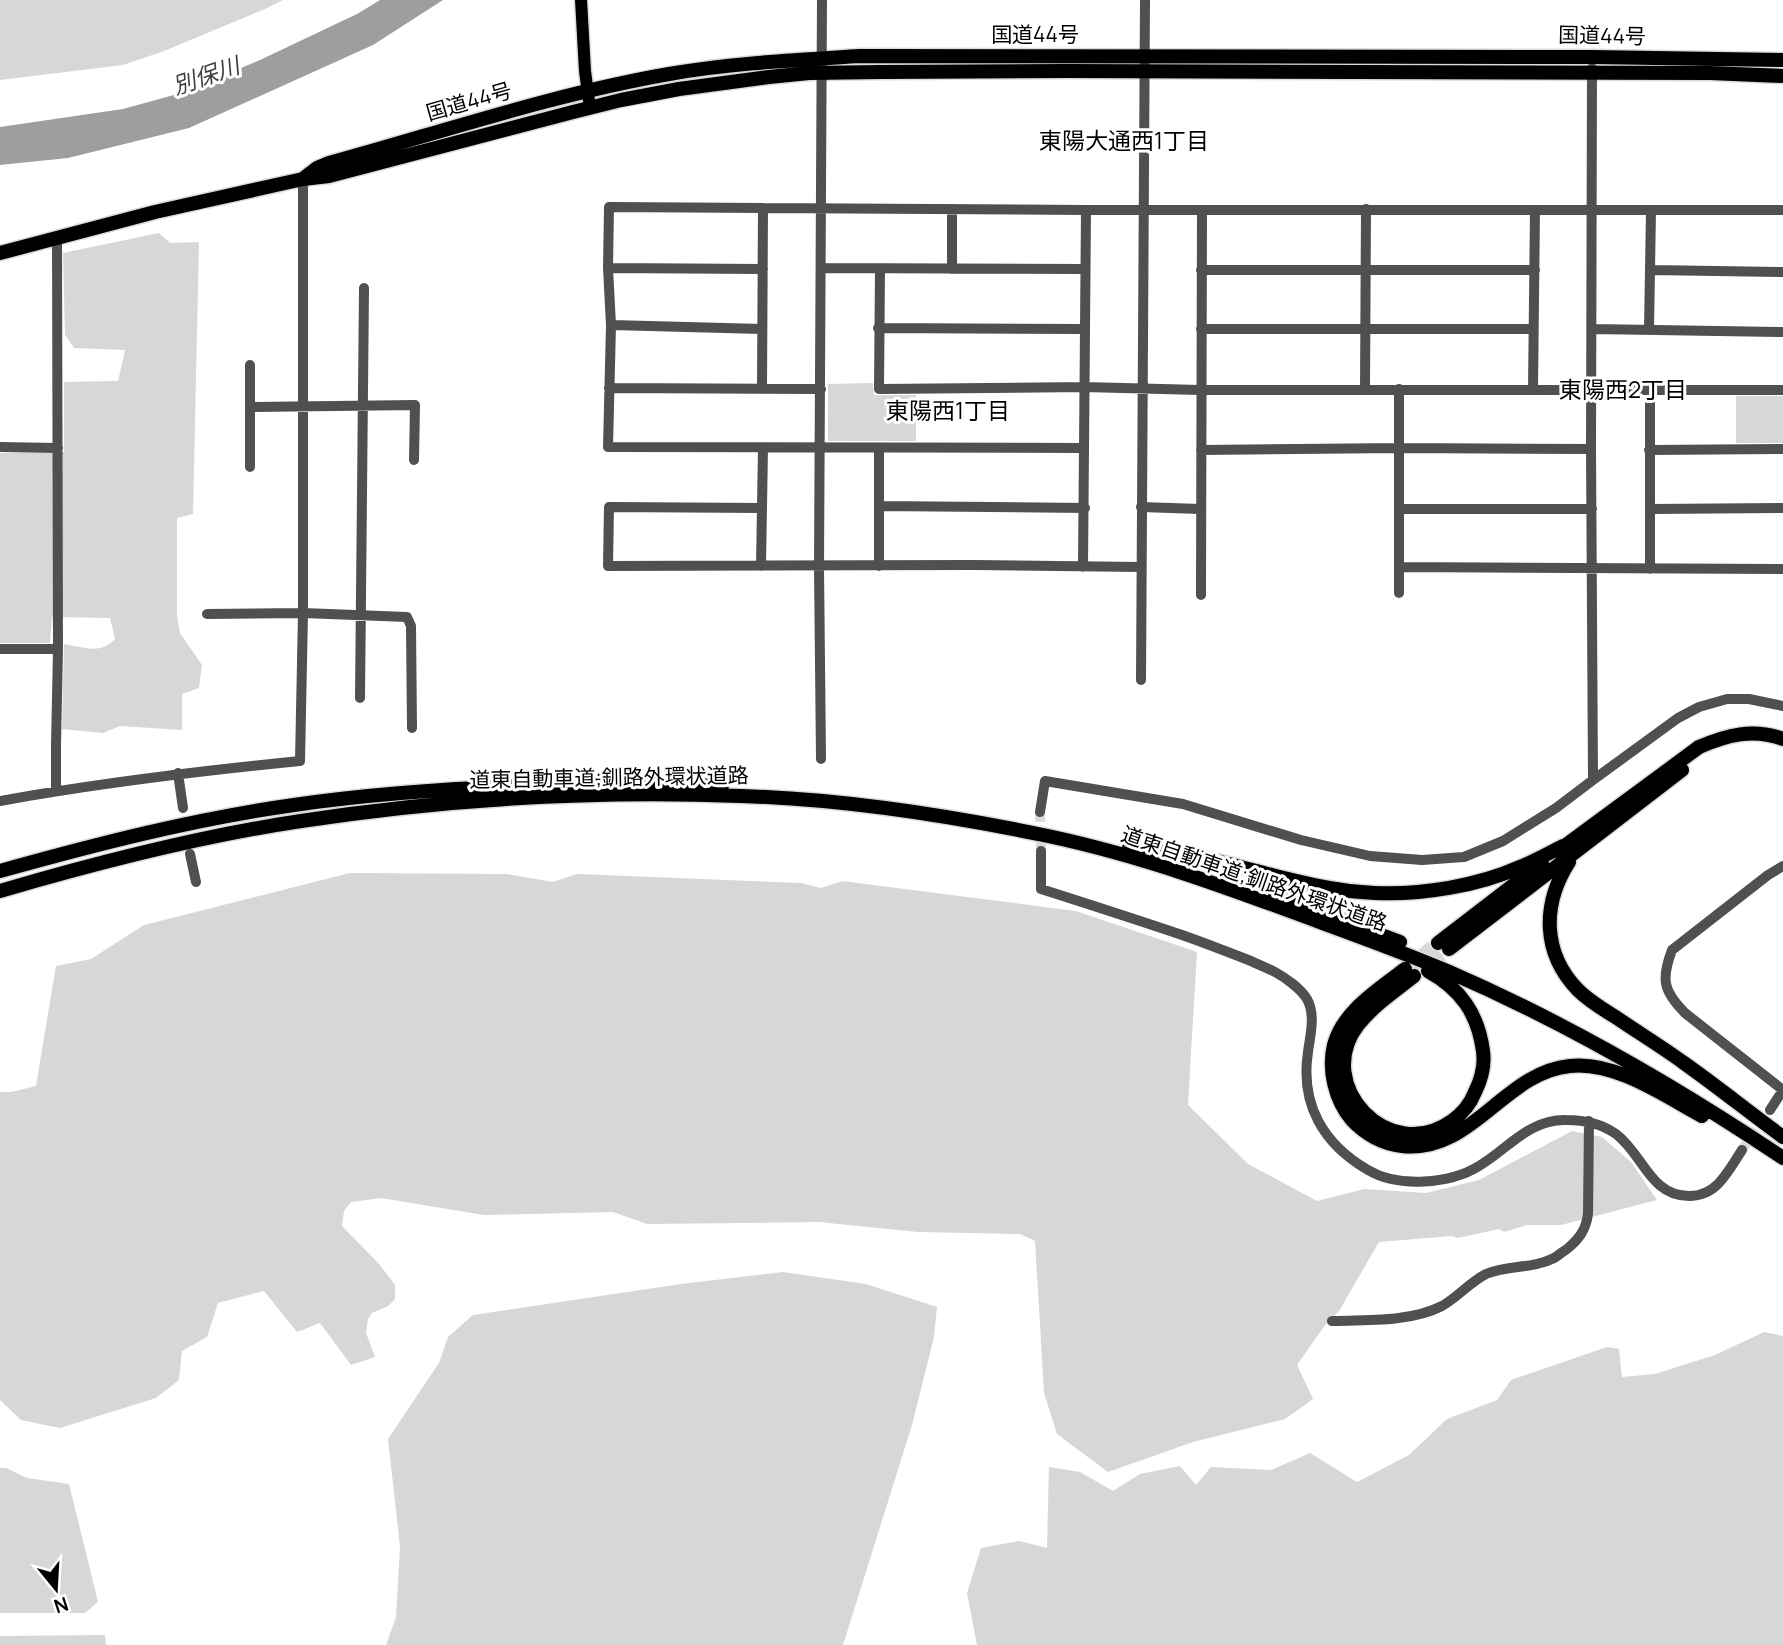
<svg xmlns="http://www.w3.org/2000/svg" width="1783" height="1645" viewBox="0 0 1783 1645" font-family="Manrope,'Noto Sans JP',sans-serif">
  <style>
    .green { fill: #d7d7d7 }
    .water { fill: #9e9e9e }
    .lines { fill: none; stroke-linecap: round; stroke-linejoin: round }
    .minor-tunnel { stroke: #d9d9d9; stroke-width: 10; stroke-dasharray: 10 5; stroke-linecap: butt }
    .highway-tunnel { stroke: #d9d9d9; stroke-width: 14; stroke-dasharray: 14 7; stroke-linecap: butt }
    .major-casing { stroke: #dbdbdb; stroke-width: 15 }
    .highway-casing { stroke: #dbdbdb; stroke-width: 17 }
    .minor { stroke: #505050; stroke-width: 10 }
    .major { stroke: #000; stroke-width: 12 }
    .highway { stroke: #000; stroke-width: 14 }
    .labels { text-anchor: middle; stroke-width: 6; stroke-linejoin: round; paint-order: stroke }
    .street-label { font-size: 21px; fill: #000; stroke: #fff }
    .water-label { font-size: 23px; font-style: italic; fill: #3f3f3f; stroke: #fff }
    .neighbourhood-label { font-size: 23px; fill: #000; stroke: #fff }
  </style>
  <rect width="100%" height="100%" fill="#fff"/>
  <path class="green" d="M0 0H283L265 9 164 51 123 65 0 80Z
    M159 233 170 243 199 242 193 514 177 518V616L180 633 202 665 199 688 182 694V730L120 726 103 733 62 729 64 644C83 647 101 655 115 639L110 618 52 617 50 643H0V453L64 452V382L118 381 125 350 74 348 65 335 63 253Z
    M873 383 874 395H916V441H828V384Z
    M1736 396H1783V443H1736Z
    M350 873 507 874 553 882 577 874 801 883 821 888 842 881 1076 911 1197 952 1188 1105 1248 1164 1317 1201 1364 1189 1426 1193 1479 1180 1572 1131 1602 1137 1631 1162 1657 1200 1561 1225H1527L1504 1232 1499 1229 1458 1238 1451 1236 1379 1242 1339 1311 1325 1325 1297 1365 1313 1399 1285 1419 1193 1442 1108 1472 1057 1434 1044 1393 1035 1241 1020 1234 918 1232 819 1222 647 1224 613 1212 484 1215 381 1198 351 1202 344 1211 342 1226 380 1265 395 1285V1299L388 1306 372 1313 368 1319 366 1333 375 1357 351 1365 320 1323 297 1332 264 1291 218 1303 207 1337 182 1351 179 1380 156 1398 60 1428 21 1420 0 1400V1092H11L36 1086 56 966 91 959 144 925Z
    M783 1272 866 1284 937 1307 934 1337 912 1425 843 1645H386L396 1617 400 1546 388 1439 439 1363 448 1337 473 1315 681 1284Z
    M1764 1332 1783 1336V1645H977L967 1593 981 1548 1019 1541 1047 1548 1049 1467 1080 1472 1113 1491 1140 1474 1180 1466 1196 1485 1211 1467 1271 1470 1310 1453 1357 1482 1409 1455 1447 1419 1497 1400 1511 1380 1607 1347 1619 1349 1622 1377 1655 1374 1715 1355Z
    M0 1468H6L27 1478 69 1484 98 1602 85 1613H0Z
    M105 1635 106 1645H0V1636Z"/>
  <path class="water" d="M380 0H443L373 45 189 128 68 158 0 165V127L123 109 181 93 260 60 357 14Z"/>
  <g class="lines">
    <path class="minor-tunnel" d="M1040 812 1041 851
      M1742 1150 1765 1117"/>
    <path class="highway-tunnel" d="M1405 969 1438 943
      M1414 976 1449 949"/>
    <defs>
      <path id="major" d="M581 0 585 71 589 101"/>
      <path id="highway" d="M304 178 317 168 329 163C442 132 554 94 669 74 732 63 797 60 860 56L1592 57 1783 60
        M0 253 155 212 303 179 329 176 573 112 621 100 679 89 769 77 809 73 882 72 1067 71 1710 73 1783 76
        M1129 848C1154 851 1179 853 1203 858 1260 870 1316 891 1375 893 1421 895 1478 886 1520 867 1535 861 1549 853 1563 846
        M1558 851 1699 747C1727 735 1753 728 1783 739
        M1569 862C1542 904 1542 953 1578 990 1589 1001 1604 1010 1617 1018 1639 1033 1662 1047 1684 1063 1718 1087 1750 1113 1783 1137
        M0 871C97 844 194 819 294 805 435 785 579 782 722 786
        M0 891C99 862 200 836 301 821 447 799 594 790 741 796 844 799 947 815 1048 836 1143 856 1234 890 1325 924 1366 939 1407 954 1447 971 1565 1022 1677 1087 1783 1158
        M1275 895 1400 942
        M1438 943 1542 863
        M1449 949 1682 770
        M1405 969C1379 989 1343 1011 1334 1045 1328 1070 1335 1100 1352 1120 1365 1134 1383 1144 1402 1146 1472 1154 1504 1072 1570 1066 1615 1061 1663 1095 1702 1116
        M1414 976C1395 991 1374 1005 1358 1025 1312 1085 1389 1166 1452 1121 1463 1113 1470 1105 1475 1092 1481 1080 1485 1065 1483 1051 1478 1014 1461 989 1428 971"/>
    </defs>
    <use href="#major" class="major-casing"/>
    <use href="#highway" class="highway-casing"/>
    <path class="minor" d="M952 209V269
      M608 268 763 269
      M821 268 1085 269
      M880 269 879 389 1084 387 1200 390H1783
      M1201 270H1535
      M1651 270 1783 272
      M611 325 762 329
      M878 328 1084 329
      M1201 329H1533
      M1592 329 1783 332
      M1649 330 1651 210
      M609 388 821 389
      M762 388 763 208
      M1365 389 1366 209
      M1533 389 1535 210
      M1650 390V569
      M250 407 415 405 414 460
      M0 447 58 448
      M879 448V566
      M1084 448 608 447 611 325 608 268 609 207 1086 210H1783
      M1201 450 1400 448 1591 449
      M1649 450 1783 449
      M250 467V365
      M879 506 1085 508
      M1141 507 1200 509
      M762 508 609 507 608 566 974 565 1141 567
      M1399 509H1592
      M1651 509 1783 508
      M761 566 763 448
      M1083 567 1086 210
      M1400 567 1783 569
      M1399 593V389
      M1201 595 1202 210
      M207 614 303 613 407 617 411 626 412 728
      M0 649H58
      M1141 680 1145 0
      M360 698 364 288
      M821 759 819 567 822 0
      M178 773 183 808
      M1593 780 1678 718 1699 707 1727 699H1749L1783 706
      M56 791V744L58 649 57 237
      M0 801C99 783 199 771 300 761L303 613V179
      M1040 812 1045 781 1183 804 1301 840 1370 856 1422 860 1464 857 1503 841 1556 808 1593 780 1591 449 1592 68
      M1041 851V889C1088 904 1135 919 1182 935 1205 943 1228 952 1251 961 1259 965 1268 968 1275 972 1286 978 1301 989 1307 999 1316 1015 1310 1036 1308 1052 1300 1104 1323 1144 1368 1170 1398 1188 1450 1184 1479 1166 1508 1149 1529 1119 1566 1120 1583 1120 1602 1124 1616 1134 1643 1154 1650 1196 1689 1196 1700 1196 1710 1192 1718 1184 1727 1175 1735 1161 1742 1150
      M190 854 196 882
      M1783 866 1768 875 1672 950C1661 979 1663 991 1685 1013L1783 1090
      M1770 1110 1783 1090
      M1332 1321C1367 1320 1411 1322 1442 1306 1458 1297 1470 1282 1486 1274 1507 1265 1533 1269 1554 1258 1558 1256 1562 1252 1567 1249 1579 1239 1586 1230 1588 1214L1589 1121"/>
    <use href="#major" class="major"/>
    <use href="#highway" class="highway"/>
  </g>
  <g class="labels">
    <g class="street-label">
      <text x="1035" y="42">国道44号</text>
      <text transform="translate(1602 36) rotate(1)" y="7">国道44号</text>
      <text transform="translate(469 102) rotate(-16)" y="7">国道44号</text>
      <text transform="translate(609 778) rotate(-1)" y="7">道東自動車道;釧路外環状道路</text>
      <text transform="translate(1254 879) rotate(19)" y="7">道東自動車道;釧路外環状道路</text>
    </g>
    <g class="water-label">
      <text transform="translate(206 76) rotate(-19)" y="8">別保川</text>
    </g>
    <g class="neighbourhood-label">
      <text x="1124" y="149">東陽大通西1丁目</text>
      <text x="1623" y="398">東陽西2丁目</text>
      <text x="948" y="419">東陽西1丁目</text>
    </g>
  </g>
  <g transform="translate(56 1589) rotate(162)" stroke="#ffffff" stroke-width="5" paint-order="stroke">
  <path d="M0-5L12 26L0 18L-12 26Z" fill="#000000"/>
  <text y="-10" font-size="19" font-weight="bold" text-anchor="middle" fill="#000000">N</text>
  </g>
</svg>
